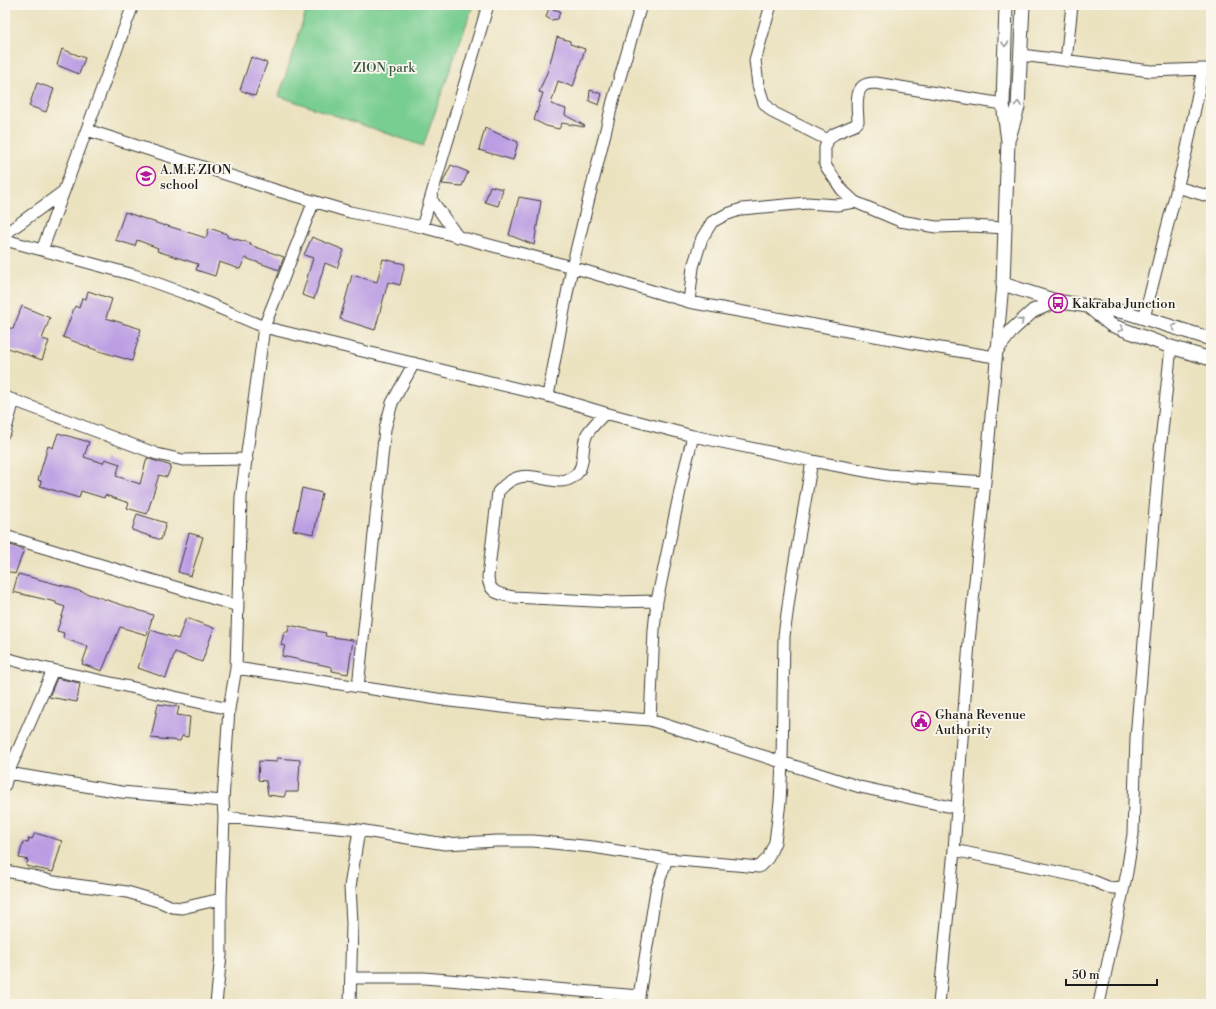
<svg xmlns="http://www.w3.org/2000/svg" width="1216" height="1009" viewBox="0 0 1216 1009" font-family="'Libre Bodoni',serif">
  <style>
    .green { fill: #78cd91; stroke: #4a7456 }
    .building { fill: #bb9de3 }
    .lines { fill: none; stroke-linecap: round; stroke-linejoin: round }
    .minor-casing { stroke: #3b3a35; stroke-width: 13 }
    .tertiary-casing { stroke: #3b3a35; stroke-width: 15 }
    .minor { stroke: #fff; stroke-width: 11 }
    .tertiary { stroke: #fff; stroke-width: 13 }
    .oneway { stroke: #999 }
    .labels { text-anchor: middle; stroke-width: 3.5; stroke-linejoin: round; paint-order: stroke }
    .park-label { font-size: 13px; fill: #3c5a45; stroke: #fbf7ec }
    .poi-label { font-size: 13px; fill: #1c1c1c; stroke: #fbf7ec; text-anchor: start }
  </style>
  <rect width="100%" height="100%" fill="#fbf7ec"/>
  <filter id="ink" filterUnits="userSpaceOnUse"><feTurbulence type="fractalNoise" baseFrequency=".025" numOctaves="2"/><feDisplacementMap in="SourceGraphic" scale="8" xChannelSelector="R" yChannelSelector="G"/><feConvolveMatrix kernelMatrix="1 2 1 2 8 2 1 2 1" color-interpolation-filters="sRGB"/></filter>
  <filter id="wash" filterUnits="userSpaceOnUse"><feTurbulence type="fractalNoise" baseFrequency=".012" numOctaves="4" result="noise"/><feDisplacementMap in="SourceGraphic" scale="16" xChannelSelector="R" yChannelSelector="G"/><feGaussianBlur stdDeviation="0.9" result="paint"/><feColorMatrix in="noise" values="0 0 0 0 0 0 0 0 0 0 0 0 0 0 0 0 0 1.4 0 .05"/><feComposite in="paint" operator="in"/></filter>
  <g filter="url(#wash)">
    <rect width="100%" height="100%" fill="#ebe2c0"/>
    <path class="green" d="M308 5H473L423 146 279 96Z"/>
    <g id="blocks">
      <path class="building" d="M549 8 560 11 558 19 551 20 546 17Z
        M557 37 570 41V44L585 49 573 87 558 81 551 104 566 109 565 115 585 126 584 127 562 123 559 129 546 126 534 120 543 93 539 92 548 70Z
        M62 49 85 58 79 74 57 65Z
        M251 57 267 63 255 96 240 90Z
        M37 83 54 89 46 112 29 106Z
        M590 90 602 94 599 105 589 101Z
        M485 128 518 142 513 160 479 150Z
        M451 165 468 172 462 186 442 184Z
        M490 186 503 189 498 206 485 202Z
        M519 197 541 201 534 245 509 235Z
        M125 212 165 226V225L206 238 209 228 227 234V237L251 243 250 245 284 257 279 270 245 258 240 269 219 262 215 276 196 270 198 264 157 251 158 248 137 240 135 246 115 240Z
        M312 237 344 250 337 268 325 263 314 299 302 295 313 258 304 255Z
        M383 259 405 264 400 285 388 282 375 330 340 319 352 275 377 282Z
        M88 291 112 299 106 318 141 329 132 361 96 350 63 337 75 306 79 308 82 298 86 299Z
        M22 306 50 318 42 339 49 341 42 360 5 347V326L13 329Z
        M58 433 89 442 84 457 103 463 105 459 120 464 116 476 140 484 147 458 171 466 167 477 159 475 147 514 127 508 129 503 105 495 104 498 81 491 79 498 40 486 41 481 38 480 48 446 53 448Z
        M302 488 322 493 314 534 293 530Z
        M137 514 166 523 161 540 132 530Z
        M189 533 203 537 191 576 178 572Z
        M5 543 24 550 15 574 5 570Z
        M18 574 64 586 153 615 147 635 120 627 102 671 82 664 88 647 63 638 64 633 57 631 65 607 56 604V602L13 592Z
        M186 618 214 628 202 662 175 652 166 678 138 668 151 630 178 639Z
        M289 625 326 633 325 636 353 640 348 674 332 671V667L282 656 285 646 281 645 284 632H288Z
        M57 678 80 683 77 702 49 697Z
        M158 704 179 707 177 715 190 717 188 737 182 736 180 741 151 738Z
        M277 758 300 760 298 792H286L284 797 268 795 266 781 258 780 259 761 277 762Z
        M35 833 62 841 53 872 26 866 28 860 19 858 23 842 28 843 29 838 32 839Z"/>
    </g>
  </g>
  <g filter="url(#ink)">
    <use href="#blocks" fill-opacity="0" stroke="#3b3a35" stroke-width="1"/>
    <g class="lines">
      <defs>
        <path id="minor" d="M771 5 755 60 758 85 764 103 774 113 828 140
          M1021 55 1151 71 1203 69H1211
          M1066 61 1072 5
          M1003 104 876 83C872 83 867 83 863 86 854 93 858 112 858 122L855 125 834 134 828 140 825 148V165L842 190 855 202 900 221 936 227 972 226 1005 228
          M87 130 275 190 350 212 422 227 572 267 689 302 940 348 995 357
          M1177 187 1211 197
          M431 199 458 237
          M422 227 488 5
          M5 234 64 191
          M5 240 134 275 184 293 264 327 548 396 605 413 693 436 812 461 887 475 985 482
          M42 250 133 5
          M689 302 693 267 702 238 712 222 725 215 742 209 807 203 837 205 855 202
          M1144 318 1186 153 1203 69
          M548 396 572 267 613 101 641 5
          M5 397 157 454 183 460 247 459
          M605 413C599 420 592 426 587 434 580 448 587 468 573 477 550 492 526 458 498 492L488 577C489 593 499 594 513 597L613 602 657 601
          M5 432 14 400
          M5 536 238 606
          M5 658 39 667 229 709
          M236 668 450 701 547 712 650 720 860 787 956 808
          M358 687 385 429 392 403 414 363
          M650 720 654 630 657 601 684 472 693 436
          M8 773 53 670
          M5 785 8 773 121 792 223 801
          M224 817 359 830 445 844 497 841H533L593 847 667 859 759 867 768 858 775 842 780 802 782 763 784 636 791 584 812 461
          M954 850 1086 878 1108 887 1113 888 1121 887 1124 885
          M5 871 32 876 54 882 127 892 161 902 172 907 182 908 221 899
          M351 978H424L639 996V1004
          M639 996 656 890 667 859
          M216 1004 221 955V899L224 817 223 801 229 709 236 668 241 497 264 327 314 201
          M350 1004 352 923 350 887 359 830
          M939 1004 954 850 969 642 985 482 1003 284
          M1099 1004 1127 872 1133 834 1136 738 1159 460 1171 347"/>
        <path id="tertiary" d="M1006 5 1003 104 1008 141 1003 284 1056 301 1125 312 1211 339
          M1009 138 1018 107 1023 5
          M1089 307 1111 325 1171 347 1211 359
          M996 351 1013 329 1033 311 1056 301"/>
      </defs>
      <use href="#minor" class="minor-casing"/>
      <use href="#tertiary" class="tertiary-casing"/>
      <use href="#minor" class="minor"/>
      <use href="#tertiary" class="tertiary"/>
    </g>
    <defs><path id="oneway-chevron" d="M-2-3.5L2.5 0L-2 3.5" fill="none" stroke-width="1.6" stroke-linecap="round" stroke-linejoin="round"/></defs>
    <g class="oneway">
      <use href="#oneway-chevron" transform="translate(1005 44) rotate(92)"/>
      <use href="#oneway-chevron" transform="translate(1018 104) rotate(-84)"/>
      <use href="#oneway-chevron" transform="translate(1021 321) rotate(-42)"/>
      <use href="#oneway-chevron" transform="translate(1174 327) rotate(-163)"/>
      <use href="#oneway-chevron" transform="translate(1121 329) rotate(22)"/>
    </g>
  </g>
  <defs>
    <symbol id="school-ring" viewBox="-11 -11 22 22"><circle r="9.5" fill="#fbf7ec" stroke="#b5179e" stroke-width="1.5"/><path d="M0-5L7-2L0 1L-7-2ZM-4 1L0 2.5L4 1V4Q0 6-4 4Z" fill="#b5179e"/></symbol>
    <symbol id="bus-ring" viewBox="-11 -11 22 22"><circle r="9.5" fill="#fbf7ec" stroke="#b5179e" stroke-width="1.5"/><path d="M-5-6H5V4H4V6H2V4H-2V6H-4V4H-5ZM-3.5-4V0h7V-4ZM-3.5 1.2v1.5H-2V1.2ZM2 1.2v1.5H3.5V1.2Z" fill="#b5179e"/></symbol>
    <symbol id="civic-ring" viewBox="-11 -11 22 22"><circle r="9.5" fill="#fbf7ec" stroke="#b5179e" stroke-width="1.5"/><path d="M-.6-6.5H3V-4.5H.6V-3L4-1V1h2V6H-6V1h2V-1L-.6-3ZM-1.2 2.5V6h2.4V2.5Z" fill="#b5179e"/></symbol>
  </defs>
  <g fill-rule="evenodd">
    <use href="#school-ring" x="135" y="165" width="22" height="22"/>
    <use href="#bus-ring" x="1047" y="292" width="22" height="22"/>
    <use href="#civic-ring" x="910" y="710" width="22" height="22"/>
  </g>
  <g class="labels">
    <g class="park-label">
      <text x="384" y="72">ZION park</text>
    </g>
    <g class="poi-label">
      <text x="160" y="174">A.M.E ZION<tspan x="160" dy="15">school</tspan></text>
      <text x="1072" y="308">Kakraba Junction</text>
      <text x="935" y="719">Ghana Revenue<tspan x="935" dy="15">Authority</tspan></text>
    </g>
  </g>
  <rect width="1216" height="1009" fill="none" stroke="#fbf7ec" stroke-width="20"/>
  <path d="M1066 979v6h91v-6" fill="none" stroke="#1c1c1c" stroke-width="2"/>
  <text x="1072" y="979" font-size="12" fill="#1c1c1c" stroke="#fbf7ec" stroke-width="3" paint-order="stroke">50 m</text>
</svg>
